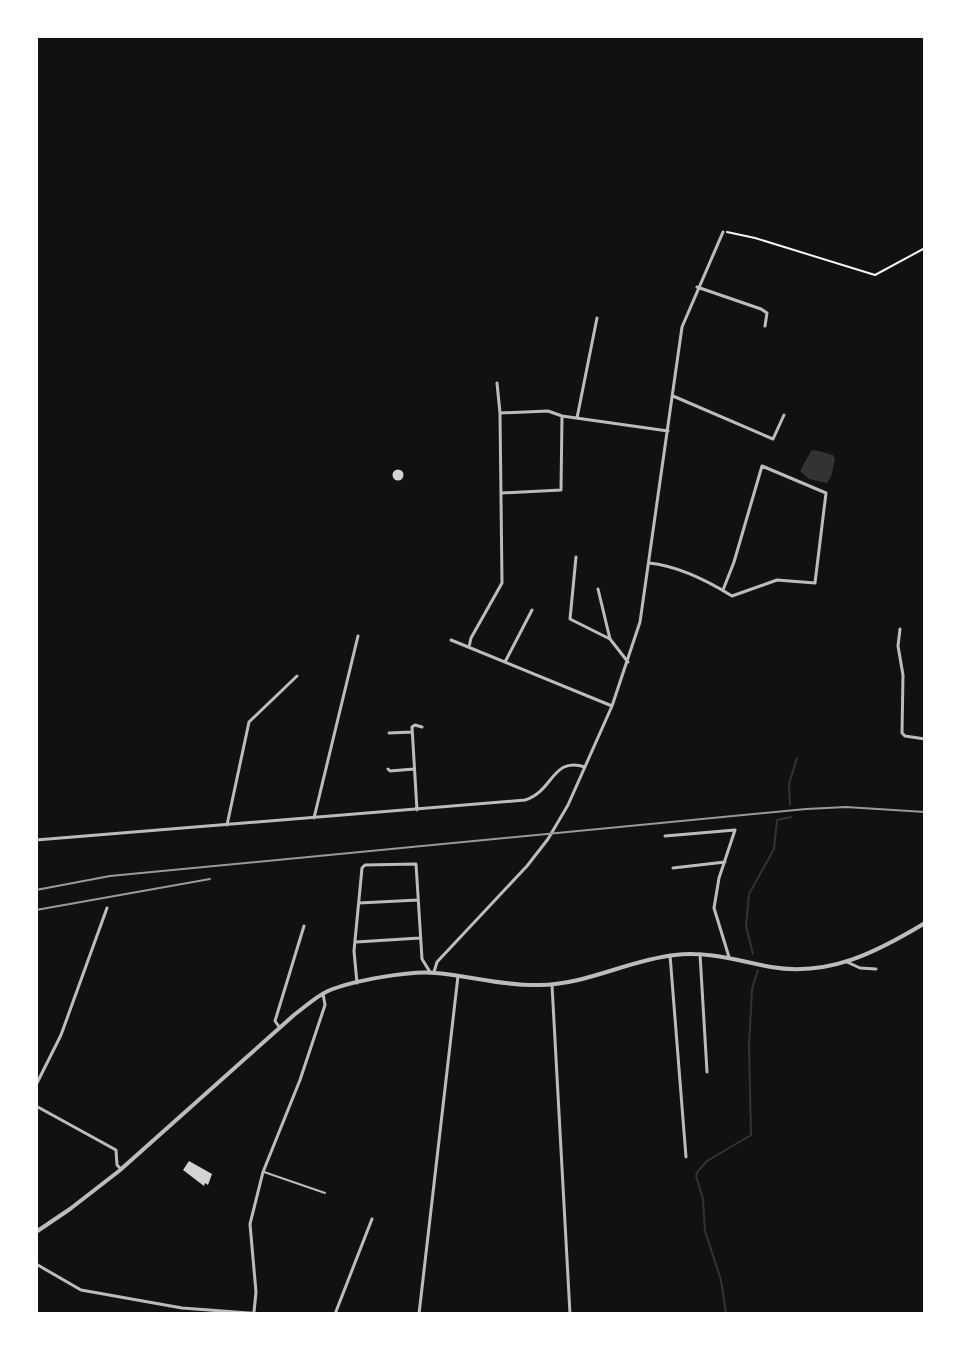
<svg xmlns="http://www.w3.org/2000/svg" width="961" height="1350" viewBox="0 0 961 1350" font-family="'Times New Roman',serif">
  <style>
    .water { fill: #333 }
    .lines { fill: none; stroke-linecap: round; stroke-linejoin: round }
    .stream { stroke: #333; stroke-width: 2 }
    .building { fill: #d3d3d3 }
    .path { stroke: #f5f5f5; stroke-width: 2 }
    .service { stroke: #bcbcbc; stroke-width: 2 }
    .minor { stroke: #bcbcbc; stroke-width: 3 }
    .tertiary { stroke: #bcbcbc; stroke-width: 4 }
    .rail { stroke: #9a9a9a; stroke-width: 2 }
  </style>
  <rect width="100%" height="100%" fill="#111"/>
  <path class="water" d="M815 450 833 455 835 459 831 477 827 483 809 479 800 471 811 451Z"/>
  <g class="lines">
    <path class="stream" d="M790 805 789 784 797 758
      M753 954 746 926 749 894 774 849 777 820 791 817
      M726 1314 721 1280 705 1231 703 1199 696 1176 698 1171 707 1161 751 1135 749 1046 752 989 758 970"/>
  </g>
  <path class="building" d="M392.5 475a5.5 5.5 0 1 1 11 0a5.5 5.5 0 1 1-11 0Z
    M189 1161 212 1174 208 1185 205 1183 204 1186 183 1170Z"/>
  <g class="lines">
    <path class="path" d="M727 232 755 238 875 275 925 248"/>
    <path class="service" d="M264 1172 325 1193"/>
    <path class="minor" d="M697 287 761 309 767 313 765 326
      M673 396 773 439 784 415
      M500 413 548 411 562 416 668 431
      M577 418 597 318
      M501 493 561 490 562 416
      M576 557 570 619 610 639
      M649 563C678 566 708 581 732 596L777 580 815 583 826 493 762 466 734 562 723 590
      M598 589 610 639 628 662
      M900 629 898 646 903 675 902 733 905 736 925 739
      M451 640 612 706
      M469 647 471 638 502 583 500 413 497 383
      M505 662 532 610
      M389 733 412 732
      M388 769 390 771 414 769
      M417 810 412 727 415 725 422 727
      M314 818 358 636
      M227 825 249 722 297 676
      M665 836 735 830 719 878 714 908 729 957
      M36 840 525 800C554 791 552 756 585 767
      M673 868 725 862
      M359 903 418 900
      M356 942 420 938
      M700 954 707 1072
      M670 955 686 1157
      M847 962 860 968 876 969
      M434 972 437 962 527 866 548 839 568 805 612 706 640 622 682 327 723 232
      M357 983 354 951 362 868 365 865 416 864 422 959 430 972
      M552 985 570 1314
      M280 1028 275 1021 304 926
      M36 1085 61 1035 107 908
      M36 1106 116 1150 117 1165 121 1169
      M36 1264 81 1290 182 1308 261 1314
      M254 1312 256 1292 250 1224 263 1172 300 1080 325 1005 323 994
      M335 1314 372 1219
      M419 1314 458 976"/>
    <path class="tertiary" d="M36 1232 70 1209 119 1171 294 1015C305 1007 315 997 328 991 351 981 411 970 436 973 471 976 504 986 539 985 586 985 628 960 675 955 708 951 739 961 771 967 829 977 877 952 925 923"/>
    <path class="rail" d="M36 890 110 876 806 809 846 807 925 812
      M36 910 210 879"/>
  </g>
  <rect width="961" height="1350" fill="none" stroke="#ffffff" stroke-width="76"/>
</svg>
